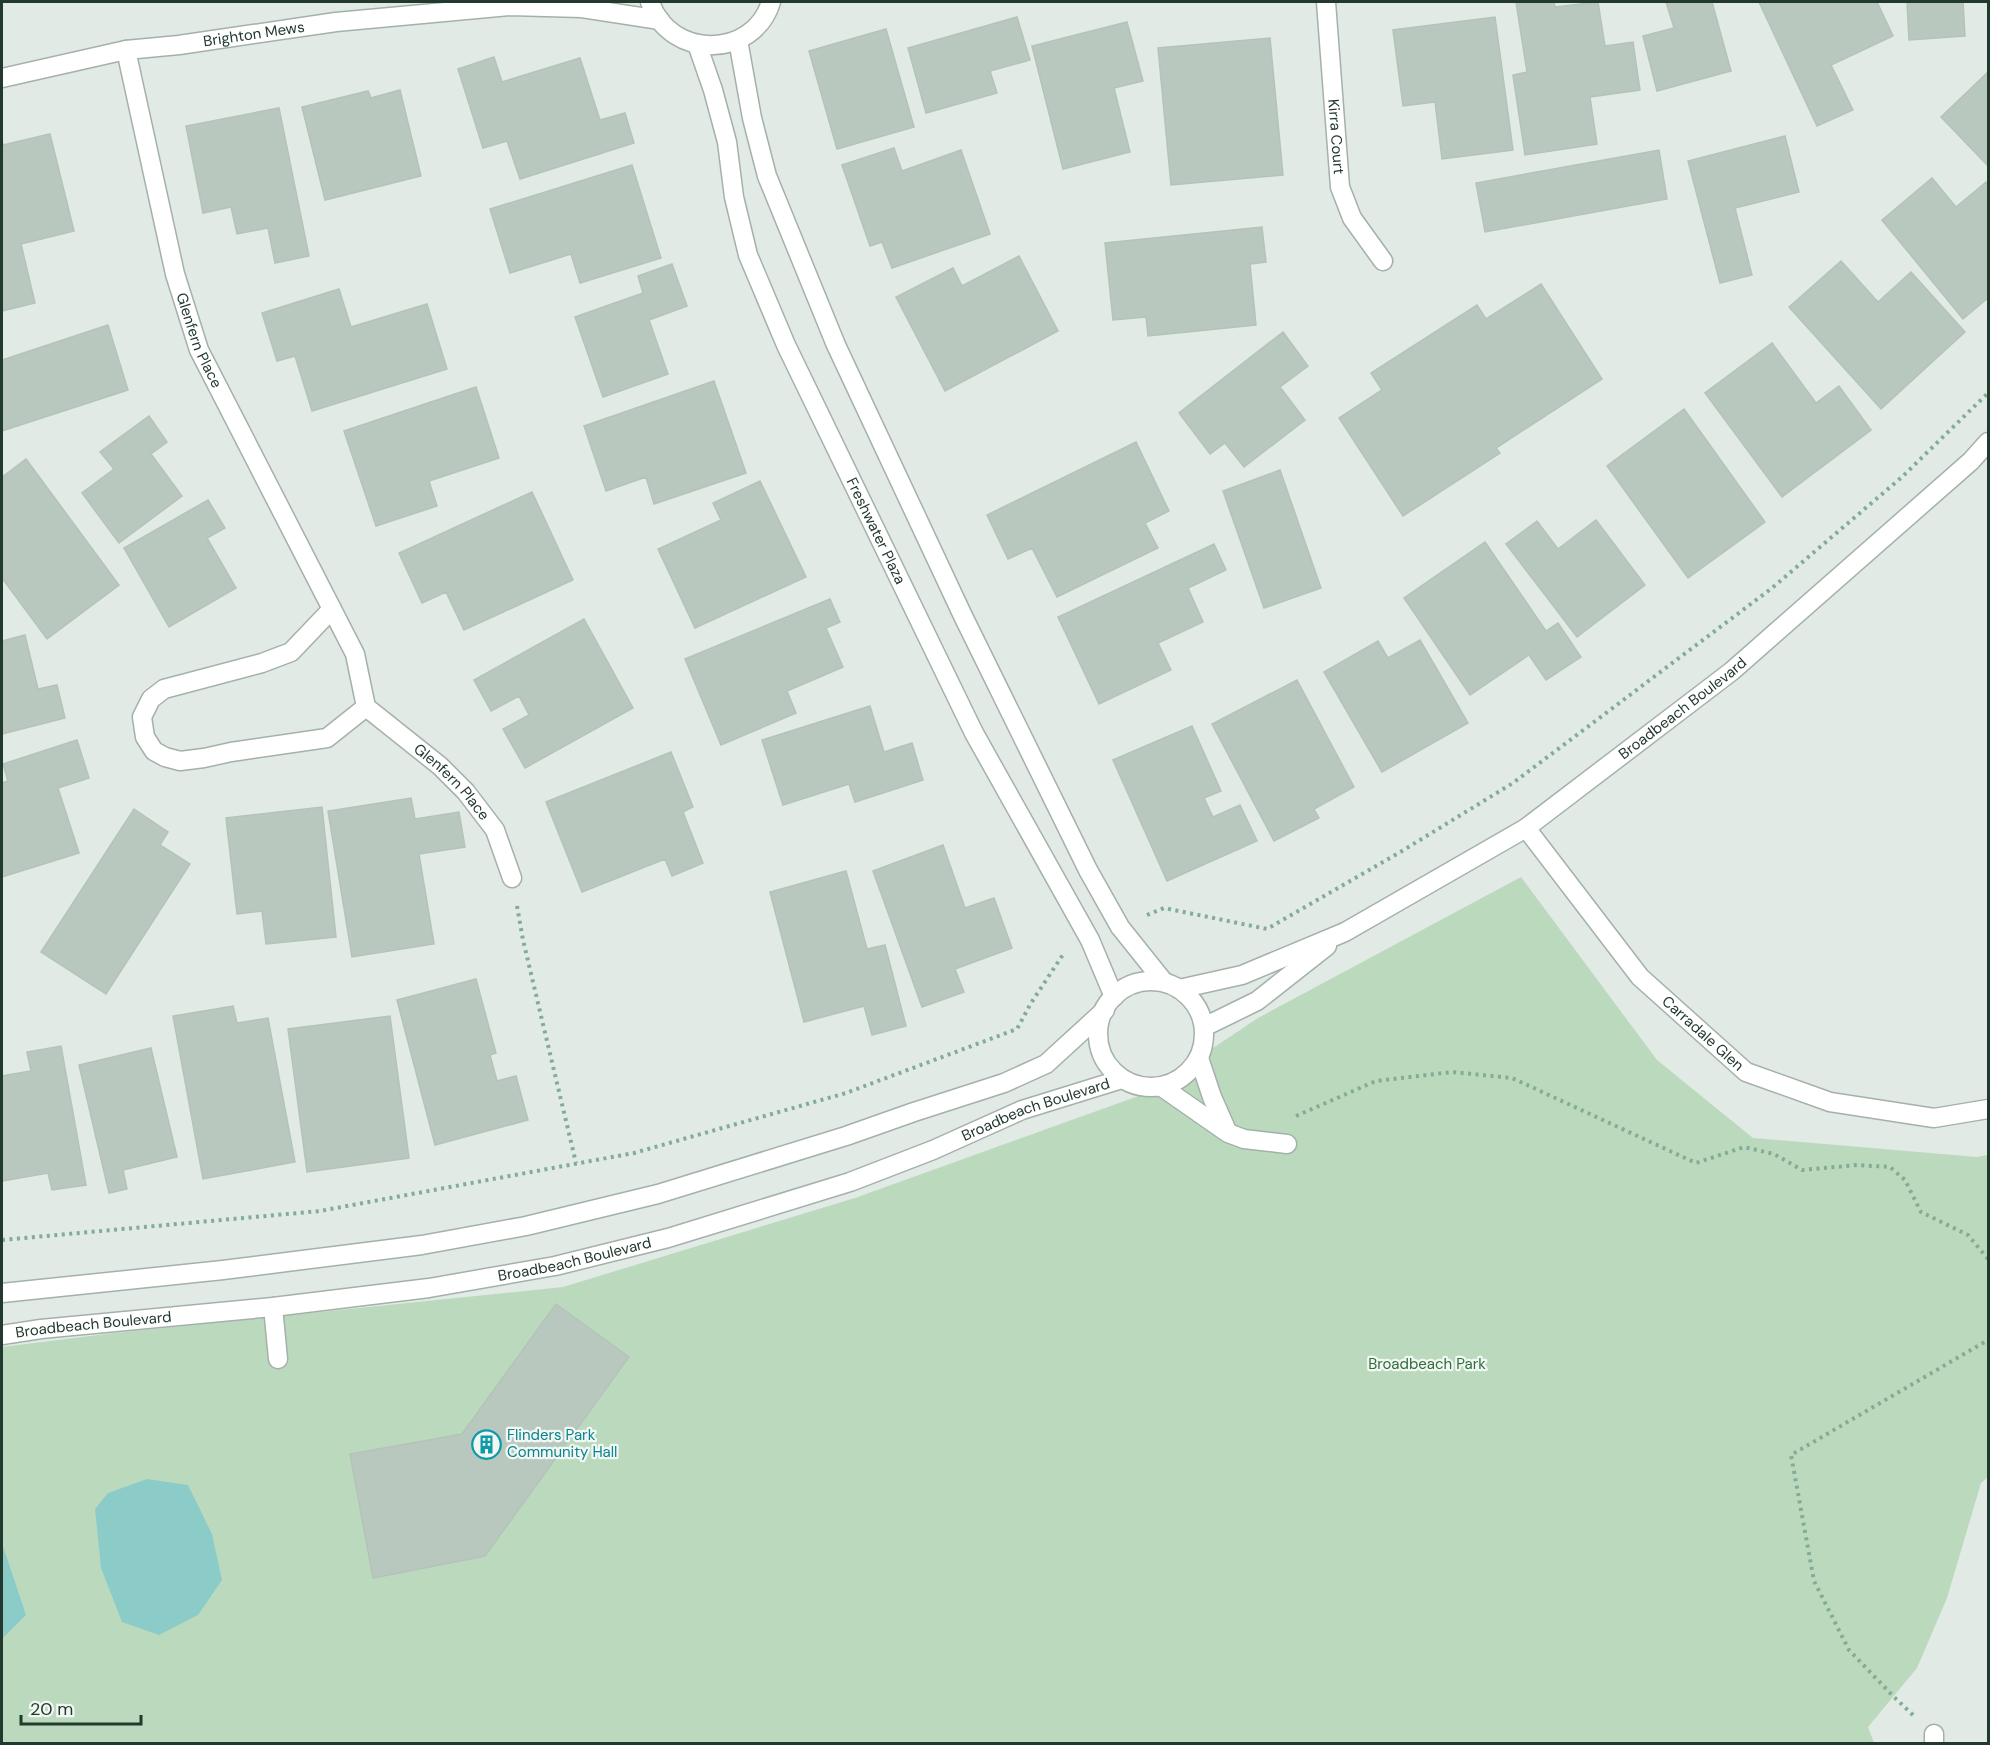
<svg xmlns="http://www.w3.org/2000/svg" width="1990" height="1745" viewBox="0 0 1990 1745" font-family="'DM Sans',sans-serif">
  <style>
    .green { fill: #bbdabd }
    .water { fill: #8cccc8 }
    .building { fill: #b9c8bf; stroke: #b4c3ba; stroke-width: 1.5 }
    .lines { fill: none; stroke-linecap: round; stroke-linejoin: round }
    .minor-casing { stroke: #a4b1aa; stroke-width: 21 }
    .path { stroke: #83ac97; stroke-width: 4; stroke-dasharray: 3 4.5; stroke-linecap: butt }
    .minor { stroke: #fff; stroke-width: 18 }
    .labels { text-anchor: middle; stroke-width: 4.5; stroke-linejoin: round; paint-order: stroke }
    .street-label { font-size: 15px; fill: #22392e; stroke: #f1f7f3 }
    .park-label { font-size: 15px; fill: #306d3b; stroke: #f1f7f3 }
    .culture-label { font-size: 15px; fill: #0d838f; stroke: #f1f7f3; text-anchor: start }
  </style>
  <rect width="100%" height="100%" fill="#e1eae4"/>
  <path class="green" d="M1521 877 1657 1060 1753 1138 1977 1157 1988 1155V1477L1981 1483 1947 1598 1917 1668 1868 1727 1874 1743H2V1347L114 1333 563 1287 855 1198 1144 1094 1258 1018Z"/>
  <path class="water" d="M147 1479 188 1485 212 1534 222 1580 198 1615 159 1635 122 1622 101 1568 95 1509 108 1493Z
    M2 1543 26 1615 2 1639Z"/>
  <path class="building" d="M1516 2H1554L1555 7 1598 2 1605 46 1633 42 1640 90 1590 97 1597 144 1525 155 1513 75 1527 72Z
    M1666 2H1712L1731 71 1657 91 1643 36 1674 28Z
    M1759 2H1877L1893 36 1831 65 1853 110 1817 126Z
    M1907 2H1963L1965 36 1909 40Z
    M1017 17 1030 60 990 71 997 93 926 113 908 48Z
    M1495 17 1513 150 1442 159 1435 102 1403 106 1393 30Z
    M1127 22 1143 81 1114 88 1130 152 1063 169 1032 46Z
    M886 29 914 127 837 149 809 51Z
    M1270 38 1283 175 1171 185 1158 48Z
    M494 57 502 82 580 58 600 120 625 113 634 143 520 179 507 141 483 148 458 69Z
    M1988 72V166L1941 117Z
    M400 90 421 176 325 200 302 107 368 91 371 98Z
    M279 108 309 256 275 263 268 228 237 234 231 207 203 213 186 126Z
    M50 134 74 231 21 244 35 303 2 311V139L3 145Z
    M1785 136 1799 192 1735 208 1752 275 1720 283 1688 161Z
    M894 148 902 171 961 150 990 234 892 268 882 242 870 246 842 165Z
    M1659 150 1667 199 1485 232 1476 183Z
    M632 165 661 258 580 283 571 254 510 273 490 209Z
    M1932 178 1956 207 1986 182 1988 185V298L1963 319 1882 220Z
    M1262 227 1266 262 1250 264 1256 325 1148 336 1146 317 1113 320 1105 243Z
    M1019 256 1058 331 945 391 896 297 953 268 962 286Z
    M1841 261 1878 302 1911 272 1965 332 1881 409 1789 307Z
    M672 264 687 306 649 320 668 374 603 397 575 317 643 293 638 276Z
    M1541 284 1602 379 1496 448 1500 453 1403 516 1339 418 1382 390 1371 373 1477 305 1486 319Z
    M339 289 351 327 427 304 447 369 312 411 295 356 277 361 262 313Z
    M108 325 128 390 2 431V360Z
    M1283 332 1308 366 1280 387 1305 420 1244 467 1225 443 1210 454 1179 413Z
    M1772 343 1816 403 1839 386 1871 430 1782 497 1705 393Z
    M714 381 746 473 654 504 646 477 606 491 584 426Z
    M476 387 499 458 429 481 437 506 376 526 344 431Z
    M1684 409 1765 522 1688 578 1607 466Z
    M149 416 167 442 151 454 182 496 119 543 82 493 114 469 100 452Z
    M1136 442 1169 511 1145 523 1158 548 1057 597 1032 548 1008 559 987 515Z
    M26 459 119 585 47 639 2 578V477Z
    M1280 470 1321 588 1264 608 1223 491Z
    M760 481 806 577 695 628 658 549 721 520 713 503Z
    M532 492 573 580 464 630 446 592 422 603 399 553Z
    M208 500 225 528 207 538 236 588 169 627 124 548Z
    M1596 520 1645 585 1577 637 1506 544 1537 521 1558 549Z
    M1485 542 1546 631 1558 623 1581 657 1546 680 1529 655 1470 695 1404 598Z
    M1214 544 1226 570 1188 588 1203 622 1158 643 1171 670 1099 704 1058 617Z
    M830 599 840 622 826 628 843 667 787 691 796 713 721 745 685 659Z
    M584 619 633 708 525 768 503 729 529 715 519 696 491 711 474 680Z
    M25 635 38 689 57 685 65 718 2 734V641Z
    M1420 640 1468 723 1382 772 1324 672 1378 641 1388 658Z
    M1297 680 1354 787 1314 809 1319 818 1274 841 1212 724Z
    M870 706 884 752 912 743 923 780 855 802 849 784 783 805 762 740Z
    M1192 726 1221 791 1204 798 1213 817 1240 805 1257 841 1167 881 1113 760Z
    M77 740 89 778 58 788 79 853 2 877V783L8 781 3 764Z
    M671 752 693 807 683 812 703 863 672 876 665 859 582 892 546 802Z
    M411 798 415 819 459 812 465 847 419 854 434 944 352 957 328 811Z
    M322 807 336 937 266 944 262 911 237 914 226 818Z
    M134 809 168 832 160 845 190 864 106 994 41 952Z
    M943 845 965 908 994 898 1012 948 955 969 964 992 922 1007 873 871Z
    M846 871 867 949 885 945 906 1026 872 1035 864 1006 804 1022 770 892Z
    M476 979 496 1053 490 1055 497 1081 516 1076 528 1120 435 1145 397 1000Z
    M233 1006 237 1023 268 1018 295 1162 203 1179 173 1016Z
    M390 1016 409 1158 307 1172 288 1029Z
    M61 1046 86 1185 52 1190 48 1173 2 1181V1076L31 1071 27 1052Z
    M151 1048 177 1157 123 1170 127 1189 109 1193 79 1065Z
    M556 1304 629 1357 485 1556 373 1578 350 1454 462 1434Z"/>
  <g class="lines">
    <defs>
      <g id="minor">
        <path d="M650 2C669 59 753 60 771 2"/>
        <path id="s1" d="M1326 2 1340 187 1352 218 1383 261"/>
        <path d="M738 40 752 118 767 176 836 345 963 616 1088 870 1120 927 1164 982"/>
        <path id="s2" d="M697 44 713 90 727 142 734 197 748 255 786 345 974 733 1090 940 1114 997"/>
        <path id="s3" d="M126 50 175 274 199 350 355 654 366 707 440 766 466 792 495 830 512 878"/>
        <path id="s4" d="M2 78 126 50 179 45 336 22 510 6 582 8 660 20"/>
        <path d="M332 609 291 652 262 663 164 689 151 699 142 717 145 737 154 751 165 757 180 761 204 758 231 752 327 738 366 707"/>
        <path id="s5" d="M1526 828 1640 977 1746 1072 1830 1102 1934 1118 1988 1109"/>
        <circle cx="1151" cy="1034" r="53"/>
        <path id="s6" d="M1179 989 1242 975 1345 932 1526 828 1732 671 1971 461 1988 442"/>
        <path d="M1204 1027 1257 1001 1327 946"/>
        <path d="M1199 1058 1212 1097 1227 1131"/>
        <path d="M1162 1087 1228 1133 1244 1139 1287 1144"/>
        <path d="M2 1293 223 1270 422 1245 526 1226 658 1194 846 1136 914 1112 1004 1083 1046 1064 1105 1010"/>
        <path d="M273 1307 278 1359"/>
        <path id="s7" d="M2 1335 41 1329 273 1307 429 1288 555 1266 668 1238 850 1182 933 1150 1022 1110 1122 1079"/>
        <path d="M1934 1734V1744"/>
      </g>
    </defs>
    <use href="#minor" class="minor-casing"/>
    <path class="path" d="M517 906 523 940 576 1163
      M1147 915 1164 908 1267 929 1402 851 1513 783 1772 588 1902 477 1988 393
      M1296 1116 1376 1081 1452 1072 1512 1078 1696 1163 1744 1147 1774 1154 1802 1170 1857 1165 1890 1167 1905 1180 1921 1212 1968 1235 1988 1259
      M2 1240 320 1211 634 1153 846 1093 1017 1029 1031 1003 1064 953
      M1913 1715 1893 1696 1849 1650 1814 1581 1791 1455 1988 1340"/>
    <use href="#minor" class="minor"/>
  </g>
  <defs>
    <symbol id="building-ring" viewBox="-11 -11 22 22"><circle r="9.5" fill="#f1f7f3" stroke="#0f9aa8" stroke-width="1.5"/><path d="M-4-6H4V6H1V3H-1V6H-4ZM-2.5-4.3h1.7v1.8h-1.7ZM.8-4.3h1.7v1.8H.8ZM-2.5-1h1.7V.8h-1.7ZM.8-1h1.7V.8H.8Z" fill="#0f9aa8"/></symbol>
  </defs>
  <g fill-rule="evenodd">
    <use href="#building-ring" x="470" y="1428" width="33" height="33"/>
  </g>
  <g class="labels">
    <g class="street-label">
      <text dy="5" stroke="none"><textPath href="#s4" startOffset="256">Brighton Mews</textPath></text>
      <text dy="5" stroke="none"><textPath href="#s1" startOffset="135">Kirra Court</textPath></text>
      <text dy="5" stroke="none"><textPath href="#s3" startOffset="300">Glenfern Place</textPath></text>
      <text dy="5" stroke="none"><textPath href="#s2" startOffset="522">Freshwater Plaza</textPath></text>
      <text dy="5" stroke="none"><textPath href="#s6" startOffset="582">Broadbeach Boulevard</textPath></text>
      <text dy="5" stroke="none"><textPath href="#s3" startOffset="819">Glenfern Place</textPath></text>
      <text dy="5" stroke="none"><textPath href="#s5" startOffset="272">Carradale Glen</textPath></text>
      <text dy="5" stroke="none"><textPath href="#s7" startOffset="1064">Broadbeach Boulevard</textPath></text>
      <text dy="5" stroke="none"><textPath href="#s7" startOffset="578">Broadbeach Boulevard</textPath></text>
      <text dy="5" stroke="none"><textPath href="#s7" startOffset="92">Broadbeach Boulevard</textPath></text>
    </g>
    <g class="park-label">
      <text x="1427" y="1369">Broadbeach Park</text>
    </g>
    <g class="culture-label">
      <text x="507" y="1440">Flinders Park<tspan x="507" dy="17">Community Hall</tspan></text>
    </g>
  </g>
  <rect width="1990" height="1745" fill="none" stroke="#22392e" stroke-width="6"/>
  <path d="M21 1715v9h120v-9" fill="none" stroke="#22392e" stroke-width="3"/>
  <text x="30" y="1715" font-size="18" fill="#22392e" stroke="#f1f7f3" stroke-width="4.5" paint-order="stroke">20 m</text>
</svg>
